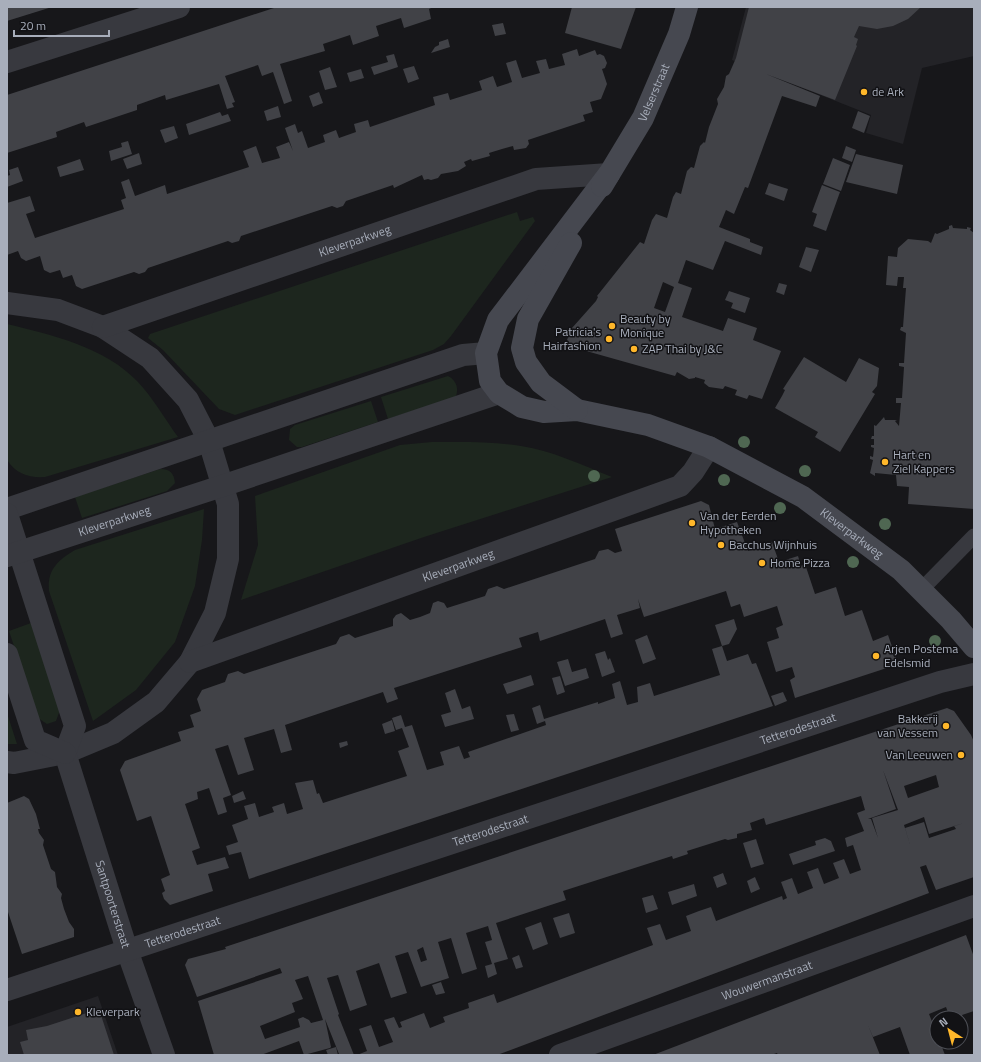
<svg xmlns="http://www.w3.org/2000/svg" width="981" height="1062" viewBox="0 0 981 1062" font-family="'Titillium Web',sans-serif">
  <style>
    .built { fill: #232327 }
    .green { fill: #1d261e }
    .building { fill: #414247; fill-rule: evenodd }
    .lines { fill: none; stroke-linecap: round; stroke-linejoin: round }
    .lane { stroke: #38393f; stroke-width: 15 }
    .street { stroke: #38393f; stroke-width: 22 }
    .secondary { stroke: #464850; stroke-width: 22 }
    .tree { fill: #4f6752 }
    .poi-dot { fill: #ffb72a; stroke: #121215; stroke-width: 1.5 }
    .labels { text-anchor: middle; stroke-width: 3; stroke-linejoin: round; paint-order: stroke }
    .poi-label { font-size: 12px; fill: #a8aebb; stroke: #121215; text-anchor: start }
    .street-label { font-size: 12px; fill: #a8aebb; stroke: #121215 }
  </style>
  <rect width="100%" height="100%" fill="#17171a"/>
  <path class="built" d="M746 7H974V56L922 68 903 144 866 133 871 115 732 60Z
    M98 996 118 1055H7V1027Z"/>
  <path class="green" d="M517 212 520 221 533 217 535 221 451 336 444 344 433 350 235 415 219 409 163 350 148 338 150 334Z
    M7 324C52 335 105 347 138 382 153 398 165 419 178 437L45 477C29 478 16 474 7 460Z
    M448 376C456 380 459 388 456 396L453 398 388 419 381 397Z
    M371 401 378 422 302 447H297L289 440 290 429 295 425Z
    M432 442C461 442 492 441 521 446 553 451 582 465 612 477L424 537 241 600 258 545 255 496 400 445Z
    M160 469C170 469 174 473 175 483L167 491 82 518 75 497Z
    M204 509 202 540 195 586 175 642 136 690 93 721 49 591C47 570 58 560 75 550Z
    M31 623 60 710 56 721 47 724 38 718 9 631Z
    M7 713 17 744H7Z"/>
  <path class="building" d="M7 7H52L7 21Z
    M277 7H433L429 9 431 19 404 28 401 18 376 26 379 36 353 45 350 35 323 44 325 51 280 64 292 101 284 104 273 72 262 76 258 65 225 76 235 102 232 103 234 107 227 109 219 84 166 100 165 95 137 105V110L86 127 84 122 56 132 57 137 7 153V95Z
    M572 7H636L621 49 565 33Z
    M749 7H921L908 19 893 26 877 29 859 26 854 37 858 39 856 45 857 46 835 100 766 74 820 96 816 107 782 96 748 188 745 187 734 214 726 210 719 227 750 239V242L763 247 761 255 725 241 713 270 686 260 678 283 692 288 682 317 723 331 728 318 757 328 753 340 781 351 762 399 749 395 747 399 735 395 737 390 725 386 723 389 709 387 704 383 705 380 695 377V378L689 379 677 372 675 376 572 347 567 340 572 328 596 301 598 297 597 296 640 242 644 244 652 220 656 214 667 218 673 197 676 192 681 194 687 171 691 167 694 168 700 146 704 142 705 143 709 127 718 104 717 99 724 87 726 76 729 74 736 58ZM663 282 674 287 665 312 654 308Z
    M503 23 506 34 495 36 492 25Z
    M448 39 450 47 431 53 435 47 439 45V42Z
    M577 49 579 56 595 50 597 55 600 54 604 56 607 63 605 68 602 69 607 84 601 99 590 102 593 112 583 115 585 121 528 140 529 144 526 148 514 150 513 146 502 149 489 153 490 156 472 161 471 159 464 162 466 166 458 171 441 174 438 178 431 180 428 179 424 180 422 175 394 188 393 185 346 201 343 206 337 208 332 206 241 236 239 241 232 243 228 241 148 268 145 272 139 274 134 272 82 289 76 286 72 275 63 278 60 270 50 273 44 270 40 256 26 261 21 258 18 251 7 255V203L30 196 35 211 26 214 35 238 124 209 121 200 126 198 121 182 129 179 135 196 165 185 167 194 249 167 243 151 256 146 262 163 280 158 276 147 289 142 293 151 285 128 295 124 298 133 302 131 308 148 325 142 323 135 336 130 339 138 356 132 354 124 368 120 370 127 435 105 433 97 448 93 450 100 482 90 479 81 493 76 497 87 512 82 506 63 516 60 522 78 540 73 536 61 546 59 549 69 565 65 562 54Z
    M394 54 398 67 374 75 371 67 388 62 386 56Z
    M414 66 419 79 408 83 403 69Z
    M330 67 337 87 325 90 319 71Z
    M361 69 364 78 350 82 347 73Z
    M319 92 323 103 313 107 309 96Z
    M278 106 281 117 267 121 264 111Z
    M858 111 870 116 864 133 852 128Z
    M220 112 222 116 228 114 231 121 189 135 186 124Z
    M174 126 178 138 165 143 160 130Z
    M128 141 132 154 111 161 109 151 122 147 121 143Z
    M846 146 856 150 852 162 842 158Z
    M139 153 142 164 127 169 123 159Z
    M856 154 903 165 897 194 846 182Z
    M833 158 850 165 841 191 823 184Z
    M80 159 84 170 60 177 57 167Z
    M18 167 23 181 7 187V176L10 175 9 170Z
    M769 183 788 189 784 201 765 194Z
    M822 185 840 192 826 231 813 226 817 214 812 212Z
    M952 225 953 228 967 229V227L971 228 970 230 974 233V509L908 504 909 487 897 486 896 475 875 473V476L870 473 873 460 870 459V456L873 457 874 448 871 447V445H874V439H871L872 436H874V425L876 426 884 417 885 420H897L895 421 899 426 901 403H896V398H902L904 367 899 366V363H904L906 333 900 330 901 327H903L906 288H903L904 277H898L897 286 886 285 888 256 897 257 898 248 908 239 928 241 931 243 935 233 937 234 949 229V226Z
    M806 247 819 250 811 272 799 267Z
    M779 283 787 285 784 295 776 292Z
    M729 291 750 298 745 313 731 308 733 303 725 300Z
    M804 357 846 382 859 358 879 368 877 386 872 392 875 394 840 452 815 437 818 432 775 408 782 396 785 390 783 389Z
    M701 501 709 505 715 529 737 522 748 551 772 542 779 562 798 556 801 566 805 564 815 594 836 587 845 616 862 610 873 641 888 635 896 658 893 666 795 698 790 680 795 677 792 667 776 672 767 642 779 638 776 628 783 625 777 606 744 617 740 604 731 607 726 591 644 617 638 599 640 608 617 615 623 634 611 638 605 619 540 641 538 632 519 638 522 647 394 688 398 699 387 703 383 692 285 725 292 750 281 753 274 729 244 738 254 770 238 775 228 745 215 749 231 795 223 798 227 812 218 815 209 788 197 792 198 799 185 804 200 848 192 851 197 865 225 857 229 868 208 874 213 891 170 905 164 899 162 893 165 891 161 879 170 875 151 816 137 821 120 770 125 761 181 741 178 732 194 727 190 715 201 711 197 699 202 690 225 682 228 674 238 671 244 674 336 644 340 637 349 634 355 638 393 626V619L396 615 401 613 410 620 420 617 430 613 433 603 438 601 444 603 447 608 485 596 488 589 497 586 504 589 595 559 599 551 608 549 615 553 622 551 615 529Z
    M734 619 737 629 729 644 722 646 715 625Z
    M647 635 656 659 643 664 635 640Z
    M722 646 727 661 748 654 752 664 756 663 773 706 249 879 241 852 229 855 226 846 238 842 232 825 248 819 244 806 255 803 259 817 274 812 272 807 284 803 287 814 303 809 295 783 313 780 317 794 319 793 323 803 407 776 398 751 409 747 402 728 396 730 392 718 401 715 405 727 412 725 427 770 444 765 440 752 459 746 464 759 470 757 468 752 546 725 545 721 537 724 532 708 540 705 544 719 598 702V704L615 698 612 684 620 681 627 705 638 702 637 687 650 683 654 696 720 675 712 649Z
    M605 651 608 660 610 658 615 672 602 677 595 654Z
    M568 659 572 672 586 668 589 678 565 686 557 662Z
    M531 675 534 685 507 694 503 684Z
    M560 676 565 692 557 695 552 678Z
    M455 689 462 709 470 706 474 719 445 727 441 715 451 712 445 693Z
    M783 692 787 701 775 706 771 696Z
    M947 708 954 711 971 735 974 742V877L936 890 926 865 920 867 929 893 497 1055H357L367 1051 359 1029 371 1025 379 1047 393 1042 384 1020 394 1017 399 1028 402 1027 400 1022 424 1013 430 1028 445 1022 443 1017 469 1008 468 1003 494 994 497 1003 653 945 647 928 660 924 666 940 691 931 686 916 699 911 711 907 716 921 782 896 783 900 787 898 781 882 792 878 798 894 813 888 807 872 818 868 824 884 839 878 833 863 844 859 850 874 861 870 853 845 847 847 845 838 864 831 857 813 865 810 861 796 766 825 764 818 750 823 752 830 737 834V838L728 840 725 839 687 851 688 854 673 859 672 856 563 891 566 900 496 923 508 959 494 963 497 974 488 978 485 966 492 964 485 942 492 940 488 926 466 933 477 969 462 974 451 938 438 942 449 978 421 987 408 952 395 956 407 993 391 998 379 963 356 971 367 1005 350 1011 338 975 327 978 339 1014 338 1015 354 1055 339 1054 325 1019 331 1047 330 1048 304 1055 299 1041 261 1055H214L198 1001 282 973 280 968 197 997 185 965 188 959 226 949 225 947ZM883 770 898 810 872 818 878 838 871 819H868L896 809ZM936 775 939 787 908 798 904 786ZM924 817 929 834 964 823 954 826 956 829 929 838 924 822 905 828 912 851 904 825ZM423 947 427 960 421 962 417 950ZM308 976 323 1020 311 1023 309 1020 303 1017 298 1019 300 1027 265 1039 260 1026 295 1012 292 1003 303 999 295 980Z
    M514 714 519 730 511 732 506 715Z
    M392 720 395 731 385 734 382 724Z
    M347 741 348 745 340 748 339 743Z
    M243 791 246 799 234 803 232 796Z
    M24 796 29 799 36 814 40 829H38L39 833 44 840 43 845 51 869 55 872 57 887 62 894 61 898 64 909 69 922 74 929V937L22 954 7 909V803Z
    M825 838 831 841 835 851 793 865 789 854 816 845 815 841Z
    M756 839 764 864 751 868 743 843Z
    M723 873 727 884 717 888 713 877Z
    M755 877 760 889 751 893 747 881Z
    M694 884 697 896 672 905 668 892Z
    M653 895 658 909 646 913 642 898Z
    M569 913 575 933 560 938 553 918Z
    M541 922 548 944 533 950 525 928Z
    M966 935 974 957V1011L962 1015 968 1031 961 1033V1018H950L946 1007 929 1014 937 1034V1042H940L945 1055H910L900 1027 873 1037 868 1025 880 1055H778L777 1053 771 1055H653Z
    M519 955 523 967 516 969 512 958Z
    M441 982 445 993 436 995 432 985Z
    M99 1009 114 1055H24L20 1042 28 1040 26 1030 47 1026Z
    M336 1047 338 1055H328L326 1050Z"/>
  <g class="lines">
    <path class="lane" d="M921 590 974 536"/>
    <g class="street">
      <path d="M7 62 179 7"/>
      <path d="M7 303 58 310 103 327 150 358 188 400 209 441 228 504V559L215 613 190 662 156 702 113 733 65 753 14 763 7 762"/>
      <path id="s1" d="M103 327 536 179 609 174"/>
      <path d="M7 509 463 355 486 353"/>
      <path id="s2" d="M7 514 75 726 65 753 127 950 164 1055"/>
      <path id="s3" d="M7 556 222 486 499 393"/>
      <path d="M7 654 35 740 65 753"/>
      <path id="s4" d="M190 662 680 486 693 472 709 447"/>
      <path id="s5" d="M7 990 940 682 974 674"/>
      <path id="s6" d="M560 1055 974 906"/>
    </g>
    <g class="secondary">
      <path id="s7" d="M609 174 498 320 486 353 490 381 499 393 522 407 544 412 577 410 648 425 709 447 803 497 901 570 951 620 974 647"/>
      <path id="s8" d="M602 186 643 118 679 34 687 7"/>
      <path d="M571 243 528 319 522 348 526 362 541 383 577 410"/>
    </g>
  </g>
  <g class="tree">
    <circle cx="744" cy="442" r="6"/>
    <circle cx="805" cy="471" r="6"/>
    <circle cx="594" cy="476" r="6"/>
    <circle cx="724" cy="480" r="6"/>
    <circle cx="780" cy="508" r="6"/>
    <circle cx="885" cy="524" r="6"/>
    <circle cx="853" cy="562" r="6"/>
    <circle cx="935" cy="641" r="6"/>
  </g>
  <g class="poi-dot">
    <circle cx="864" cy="92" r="4"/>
    <circle cx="612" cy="326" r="4"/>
    <circle cx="609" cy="339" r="4"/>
    <circle cx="634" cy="349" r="4"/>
    <circle cx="885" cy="462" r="4"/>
    <circle cx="692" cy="523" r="4"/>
    <circle cx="721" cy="545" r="4"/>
    <circle cx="762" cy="563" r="4"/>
    <circle cx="876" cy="656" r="4"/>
    <circle cx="946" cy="726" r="4"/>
    <circle cx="961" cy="755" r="4"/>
    <circle cx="78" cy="1012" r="4"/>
  </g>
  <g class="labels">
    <g class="poi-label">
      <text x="872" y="96">de Ark</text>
      <text x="620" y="323">Beauty by<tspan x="620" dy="14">Monique</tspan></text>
      <text x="601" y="336" text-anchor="end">Patricia's<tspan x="601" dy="14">Hairfashion</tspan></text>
      <text x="642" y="353">ZAP Thai by J&amp;C</text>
      <text x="893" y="459">Hart en<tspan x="893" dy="14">Ziel Kappers</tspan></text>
      <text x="700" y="520">Van der Eerden<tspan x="700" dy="14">Hypotheken</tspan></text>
      <text x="729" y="549">Bacchus Wijnhuis</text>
      <text x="770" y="567">Home Pizza</text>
      <text x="884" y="653">Arjen Postema<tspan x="884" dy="14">Edelsmid</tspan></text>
      <text x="938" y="723" text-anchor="end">Bakkerij<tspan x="938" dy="14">van Vessem</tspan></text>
      <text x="953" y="759" text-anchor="end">Van Leeuwen</text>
      <text x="86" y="1016">Kleverpark</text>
    </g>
    <g class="street-label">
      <text dy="4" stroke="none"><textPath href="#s8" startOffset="107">Velserstraat</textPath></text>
      <text dy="4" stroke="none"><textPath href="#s1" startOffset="266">Kleverparkweg</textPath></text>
      <text dy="4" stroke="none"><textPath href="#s3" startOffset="113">Kleverparkweg</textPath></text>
      <text dy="4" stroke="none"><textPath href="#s7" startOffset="649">Kleverparkweg</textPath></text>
      <text dy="4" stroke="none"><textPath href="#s4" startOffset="285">Kleverparkweg</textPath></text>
      <text dy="4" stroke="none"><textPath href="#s5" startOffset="833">Tetterodestraat</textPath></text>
      <text dy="4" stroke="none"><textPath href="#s5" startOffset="509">Tetterodestraat</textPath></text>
      <text dy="4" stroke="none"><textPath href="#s2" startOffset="410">Santpoorterstraat</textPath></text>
      <text dy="4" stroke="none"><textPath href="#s5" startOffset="185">Tetterodestraat</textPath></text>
      <text dy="4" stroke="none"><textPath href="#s6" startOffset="220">Wouwermanstraat</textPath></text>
    </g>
  </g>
  <rect width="981" height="1062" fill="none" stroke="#a8aebb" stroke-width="16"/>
  <g transform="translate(949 1030) rotate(324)"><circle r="19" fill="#121215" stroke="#4e5057"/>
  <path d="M0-3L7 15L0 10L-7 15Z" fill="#ffb72a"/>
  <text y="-6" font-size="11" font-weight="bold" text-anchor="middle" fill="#a8aebb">N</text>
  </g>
  <path d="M14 30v6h95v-6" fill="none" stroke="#a8aebb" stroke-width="2"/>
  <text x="20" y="30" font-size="12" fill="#a8aebb" stroke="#121215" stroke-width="3" paint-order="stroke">20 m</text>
</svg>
